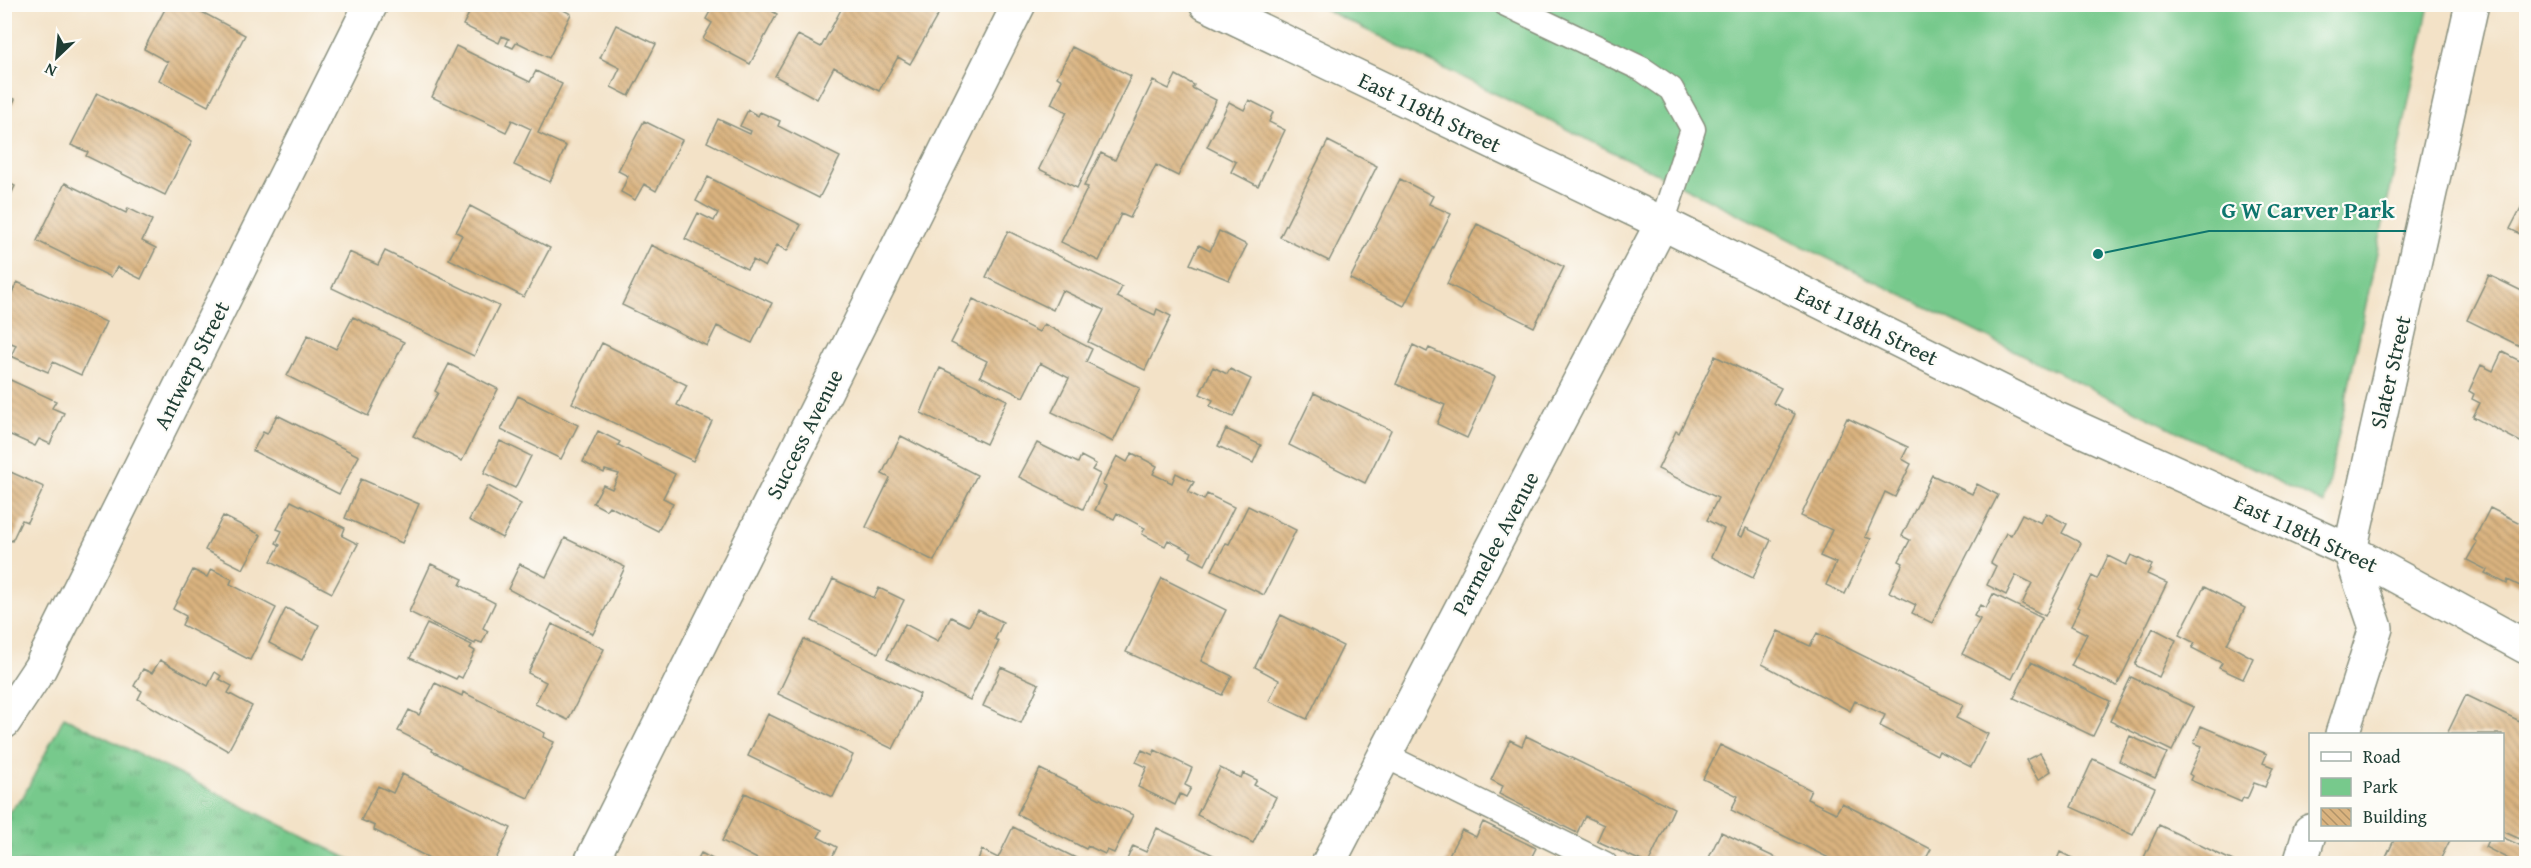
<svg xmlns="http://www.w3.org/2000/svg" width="2531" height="868" viewBox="0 0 2531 868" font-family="'Gentium Book Plus',serif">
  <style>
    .grass { fill: url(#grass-tufts); stroke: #4b8360; stroke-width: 1.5 }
    .green { fill: #77c98c; stroke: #4b8360; stroke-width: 1.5 }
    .building { fill: url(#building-back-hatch) }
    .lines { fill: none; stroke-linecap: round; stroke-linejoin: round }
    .service-casing { stroke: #89907e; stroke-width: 27 }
    .minor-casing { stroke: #89907e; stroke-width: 36 }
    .service { stroke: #fff; stroke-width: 24 }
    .minor { stroke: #fff; stroke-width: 33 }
    .labels { text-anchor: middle; stroke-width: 4.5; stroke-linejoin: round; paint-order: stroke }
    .street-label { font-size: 22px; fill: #1f3d34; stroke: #fdfcf7 }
    .leader { fill: none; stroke: #0f766e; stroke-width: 2 }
    .callout-dot { fill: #0f766e; stroke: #fdfcf7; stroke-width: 2 }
    .callout-label { font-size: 24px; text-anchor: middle; font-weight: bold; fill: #0f766e; stroke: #fdfcf7; stroke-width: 4.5; stroke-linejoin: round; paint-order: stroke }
  </style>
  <defs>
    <pattern id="grass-tufts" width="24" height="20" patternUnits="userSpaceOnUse" patternTransform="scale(1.5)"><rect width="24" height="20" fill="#77c98c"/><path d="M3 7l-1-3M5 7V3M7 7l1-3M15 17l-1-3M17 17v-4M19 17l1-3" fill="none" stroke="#61a473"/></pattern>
    <pattern id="building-back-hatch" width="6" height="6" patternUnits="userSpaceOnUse" patternTransform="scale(1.5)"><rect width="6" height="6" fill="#dab37f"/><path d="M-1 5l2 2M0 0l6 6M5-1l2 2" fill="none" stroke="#b09369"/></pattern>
  </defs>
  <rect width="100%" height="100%" fill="#fdfcf7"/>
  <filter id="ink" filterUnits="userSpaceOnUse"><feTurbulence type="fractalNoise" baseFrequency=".0167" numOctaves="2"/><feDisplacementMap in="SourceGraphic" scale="12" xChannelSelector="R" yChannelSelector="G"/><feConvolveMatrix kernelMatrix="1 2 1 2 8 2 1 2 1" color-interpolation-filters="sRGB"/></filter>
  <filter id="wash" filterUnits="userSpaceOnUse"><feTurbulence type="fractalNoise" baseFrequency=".008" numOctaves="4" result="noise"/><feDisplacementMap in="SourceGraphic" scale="24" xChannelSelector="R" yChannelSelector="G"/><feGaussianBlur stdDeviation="1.35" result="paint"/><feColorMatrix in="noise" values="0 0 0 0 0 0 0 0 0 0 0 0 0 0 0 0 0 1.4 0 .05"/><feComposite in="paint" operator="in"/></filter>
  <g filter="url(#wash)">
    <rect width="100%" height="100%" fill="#f3e2c7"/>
    <path class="grass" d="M64 717 357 863H5V816L23 797Z"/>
    <path class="green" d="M1316 5H2429L2324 504Z"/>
    <g id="blocks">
      <path class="building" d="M156 4H187L245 35 208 106 159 80 168 62 144 49 165 9Z
        M474 4H552L571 14 549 58 517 42 513 48 506 45 509 39 502 36 499 43 463 25Z
        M714 4H760L777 14 750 64 703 39 712 23 706 19Z
        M844 4H870L877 8 879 4H944L910 64 898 57 879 91 834 67 817 99 775 76 798 35 821 47Z
        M616 25 656 44 629 96 611 87 620 68 600 58Z
        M456 46 530 82 536 71 562 84 538 133 566 146 550 182 514 165 531 129 512 120 506 132 432 97Z
        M1072 47 1131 76 1077 188 1039 169 1067 112 1051 104 1062 80 1057 77Z
        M1176 75 1194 85 1192 88 1216 100 1178 176 1156 165 1130 218 1121 214 1099 261 1061 242 1088 187 1084 186 1101 153 1115 160 1153 81 1169 89Z
        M97 93 192 141 165 195 86 156 88 152 71 145Z
        M4 94 15 99 4 121Z
        M1249 100 1273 112 1269 122 1285 130 1258 186 1231 172 1236 162 1207 147 1229 102 1244 110Z
        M748 110 758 116 760 112 780 121 778 126 840 157 819 198 707 142 718 119 750 134 751 131 740 126Z
        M644 121 682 140 656 191 644 184 635 200 621 192 628 176 618 171Z
        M1328 141 1377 166 1329 261 1280 237Z
        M708 177 801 225 787 251 777 245 765 267 753 260 747 269 685 239 698 213 714 221 718 213 696 201Z
        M1400 179 1433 196 1429 204 1451 214 1404 306 1350 279Z
        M4 181 15 186 4 209Z
        M65 183 126 213 128 208 152 220 142 241 156 248 141 279 117 267 111 277 37 241Z
        M2526 198V237L2510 229Z
        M470 206 550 248 524 297 449 259 462 235 456 232Z
        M1477 224 1564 267 1534 327 1447 284Z
        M1008 231 1122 287 1117 297 1155 315 1157 309 1171 316 1145 370 1088 342 1104 310 1062 290 1053 310 986 277Z
        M1219 231 1247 245 1229 280 1190 264 1199 245 1210 251Z
        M651 245 772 303 752 343 717 326 707 346 622 305Z
        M385 251 499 306 474 356 332 288 349 252 378 265Z
        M2489 275 2526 293V349L2467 320Z
        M17 282 106 322 81 375 53 362 48 372 11 356 16 345 4 340V310Z
        M973 299 1039 332 1044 324 1092 349 1086 362 1140 388 1113 442 1052 412 1069 378 1040 363 1023 397 980 376 987 361 951 343Z
        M353 317 404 342 368 416 287 376 308 335 336 349Z
        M602 343 687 385 677 405 712 421 693 461 572 403Z
        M1413 345 1427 352 1429 348 1495 377 1467 438 1437 424 1445 405 1396 384Z
        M2502 352 2526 364V445L2473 417 2480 403 2472 399 2474 394 2469 391 2481 365 2493 371Z
        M1715 356 1781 388 1773 403 1795 414 1738 535 1742 537 1746 528 1771 540 1753 578 1711 557 1724 529 1707 520 1718 498 1658 469 1676 431 1679 433Z
        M449 364 498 389 462 461 413 436 438 393 435 391Z
        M1213 367 1227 374 1230 369 1251 379 1233 417 1210 406 1213 400 1200 394Z
        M940 368 1007 400 986 444 921 413Z
        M4 377 56 401 52 408 64 413 50 444 39 439 35 446 4 432Z
        M1314 393 1391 430 1365 483 1289 445Z
        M518 396 578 425 561 459 501 430Z
        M277 415 359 456 339 494 253 451 263 432 267 434Z
        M1847 418 1908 447 1902 459 1911 464 1895 497 1885 492 1865 537 1871 539 1845 594 1826 585 1836 563 1820 556 1832 530 1801 516Z
        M1226 429 1261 445 1253 463 1218 446Z
        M598 431 620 442 618 445 675 474 663 498 673 503 658 531 609 506 606 510 593 503 603 485 612 489 619 474 605 470 604 473 583 462Z
        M901 436 977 475 934 561 866 527 890 478 882 474Z
        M500 441 531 456 515 488 484 473Z
        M1037 443 1078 463 1081 456 1096 464 1092 470 1100 474 1083 509 1019 477Z
        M1132 453 1157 466 1153 474 1172 483 1176 473 1194 482 1188 492 1204 500 1207 494 1234 507 1205 565 1190 557 1192 552 1168 540 1165 546 1142 534 1145 528 1117 513 1114 519 1095 510 1106 487 1102 485 1117 456 1127 462Z
        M4 469 44 487 27 522 22 520 12 541 4 537Z
        M1932 475 1972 494 1977 484 1998 495 1932 623 1912 613 1916 605 1889 592 1903 563 1899 561 1910 540 1902 536Z
        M361 479 419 504 402 543 345 518Z
        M488 486 521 504 502 538 469 520Z
        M291 501 345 528 342 536 358 544 332 593 271 561 280 545 276 543 282 531 277 529Z
        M1248 506 1296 530 1264 595 1212 570 1226 543 1229 544Z
        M2490 508 2526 526V589L2508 580 2507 584 2485 573 2487 570 2467 560 2477 542 2474 540Z
        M2046 513 2067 524 2062 533 2081 543 2045 616 2022 604 2032 583 2016 575 2006 595 1987 585 1996 566 1991 563 2006 533 2011 535 2022 514 2041 523Z
        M223 516 261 535 243 569 205 550Z
        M565 538 625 567 593 634 508 589 520 564 546 577Z
        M2131 555 2152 565 2147 574 2167 583 2117 686 2071 666 2087 634 2071 626 2080 608 2077 607 2092 576 2097 579 2108 556 2126 565Z
        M431 564 463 579 460 585 495 603 483 628 488 631 482 643 476 641 475 644 409 612Z
        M211 569 232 579 230 584 276 608 250 660 182 625 186 616 173 609 193 570 207 577Z
        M1162 578 1226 610 1201 661 1232 676 1222 695 1126 652Z
        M833 579 874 598 879 588 904 600 878 653 812 621Z
        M2204 587 2245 608 2227 644 2253 658 2243 679 2219 668 2222 663 2192 648 2195 643 2179 635Z
        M1993 594 2042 618 2012 679 1962 654 1980 619 1974 616 1980 605 1986 608Z
        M286 608 319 625 302 660 269 643Z
        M978 610 1003 622 995 639 999 641 970 700 887 659 905 624 938 641 951 617 969 626Z
        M1281 615 1343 646 1307 719 1269 701 1279 680 1255 667Z
        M427 624 472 645 470 648 475 651 462 678 458 676 456 679 410 658Z
        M552 624 604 649 568 720 535 704 546 682 528 673Z
        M2153 628 2176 640 2159 677 2135 665Z
        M1778 631 1810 646 1817 633 1963 705 1956 718 1988 734 1971 767 1939 751 1937 755 1880 726 1885 715 1855 701 1850 711 1762 664Z
        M804 639 920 694 893 749 778 694Z
        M160 660 208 686 215 672 221 676 219 679 232 686 228 693 252 706 228 751 138 699 142 691 134 686 143 669 152 673Z
        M2031 662 2110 701 2093 736 2014 698Z
        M1001 667 1039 684 1021 723 983 706Z
        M2131 677 2194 707 2172 751 2110 721Z
        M435 683 462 696 463 692 545 733 543 737 554 742 528 798 461 768V766L432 751 433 749 398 731 409 710 419 715Z
        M2466 695 2526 724V780L2523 787 2526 789V832L2524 831 2520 839 2502 831V734H2447Z
        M768 714 853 755 833 797 748 756Z
        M2201 726 2267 754 2263 763 2273 767 2265 787 2254 783 2247 799 2243 798 2241 802 2190 780 2192 776 2189 774 2202 746 2194 743Z
        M1526 736 1674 808 1648 864 1597 841 1604 825 1585 816 1577 833 1499 794 1503 786 1491 780 1510 740 1522 746Z
        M2130 736 2167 753 2155 778 2119 761Z
        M1720 745 1811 790 1807 799 1836 813 1842 803 1931 849 1923 864H1841L1731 810 1738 796 1703 779Z
        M1142 750 1153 755 1155 750 1192 768 1185 785 1191 788 1186 797 1180 794 1175 805 1138 787 1147 767 1136 762Z
        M2040 753 2051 771 2038 780 2026 760Z
        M2093 759 2155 788 2133 835 2071 807Z
        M1220 768 1241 778 1243 773 1257 780 1254 785 1276 797 1253 843 1197 815Z
        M1040 769 1133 815 1114 853 1107 850 1105 854 1088 846 1086 849 1017 814Z
        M402 774 511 828 494 863 482 858 479 864H441L374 830 375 826 361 820 378 786 393 793Z
        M745 793 822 830 818 837 837 847 829 864H767L722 841Z
        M1483 822 1536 848 1528 864H1444L1462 830 1476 837Z
        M2159 825 2239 864H2141Z
        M1013 827 1088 864H976L982 850 998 858Z
        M1157 828 1224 860 1222 864H1125L1133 846 1146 852Z
        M1721 832 1789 864H1706Z
        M2502 837 2526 848V857L2523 864H2518L2485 847 2488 840H2502Z
        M2394 840H2450L2438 864H2383Z
        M2060 852 2084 864H2055Z
        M701 853 722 864H695Z"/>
    </g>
  </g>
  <g filter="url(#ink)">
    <use href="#blocks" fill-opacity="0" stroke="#89907e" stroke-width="1.5"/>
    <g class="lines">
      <defs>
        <path id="service" d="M1506 4 1642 69 1671 89 1693 129 1662 223
          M1384 755 1605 864"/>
        <path id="minor" d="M1206 4 1662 223 2057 419 2350 551 2526 647
          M4 722 40 668 371 4
          M2342 734 2376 628 2350 551 2472 4
          M590 864 1019 4
          M1328 864 1662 223
          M2300 864 2310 831"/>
      </defs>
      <use href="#service" class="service-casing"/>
      <use href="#minor" class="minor-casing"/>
      <use href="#service" class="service"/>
      <use href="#minor" class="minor"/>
    </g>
  </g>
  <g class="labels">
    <g class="street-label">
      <text transform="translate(1430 112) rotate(26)" y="8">East 118th Street</text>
      <text transform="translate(1867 325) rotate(26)" y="8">East 118th Street</text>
      <text transform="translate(191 365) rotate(-63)" y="8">Antwerp Street</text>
      <text transform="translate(2390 372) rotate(-77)" y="8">Slater Street</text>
      <text transform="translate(804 434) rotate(-63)" y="8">Success Avenue</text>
      <text transform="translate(2306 533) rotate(25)" y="8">East 118th Street</text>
      <text transform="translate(1495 543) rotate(-62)" y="8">Parmelee Avenue</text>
    </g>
  </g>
  <path class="leader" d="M2098 254L2209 231H2406"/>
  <circle class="callout-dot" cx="2098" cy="254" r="6"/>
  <g class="callout-label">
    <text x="2308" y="218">G W Carver Park</text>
  </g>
  <rect width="2531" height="868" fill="none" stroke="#fdfcf7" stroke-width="24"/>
  <rect x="2309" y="733" width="195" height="108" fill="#fdfcf7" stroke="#a4b0a9" stroke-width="1.5"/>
  <rect x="2321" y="752" width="30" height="9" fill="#ffffff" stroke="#a4b0a9" stroke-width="1.5"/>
  <text x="2363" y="763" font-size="18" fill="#1f3d34">Road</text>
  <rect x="2321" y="778" width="30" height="18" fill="#77c98c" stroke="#a4b0a9" stroke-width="1.5"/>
  <text x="2363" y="793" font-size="18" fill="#1f3d34">Park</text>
  <rect x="2321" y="808" width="30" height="18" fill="url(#building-back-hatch)" stroke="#a4b0a9" stroke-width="1.5"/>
  <text x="2363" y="823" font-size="18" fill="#1f3d34">Building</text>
  <g transform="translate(57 57) rotate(206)" stroke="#fdfcf7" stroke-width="4.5" paint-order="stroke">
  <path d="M0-4.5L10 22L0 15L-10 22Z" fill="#1f3d34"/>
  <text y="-9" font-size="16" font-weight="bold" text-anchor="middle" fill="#1f3d34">N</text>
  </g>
</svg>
